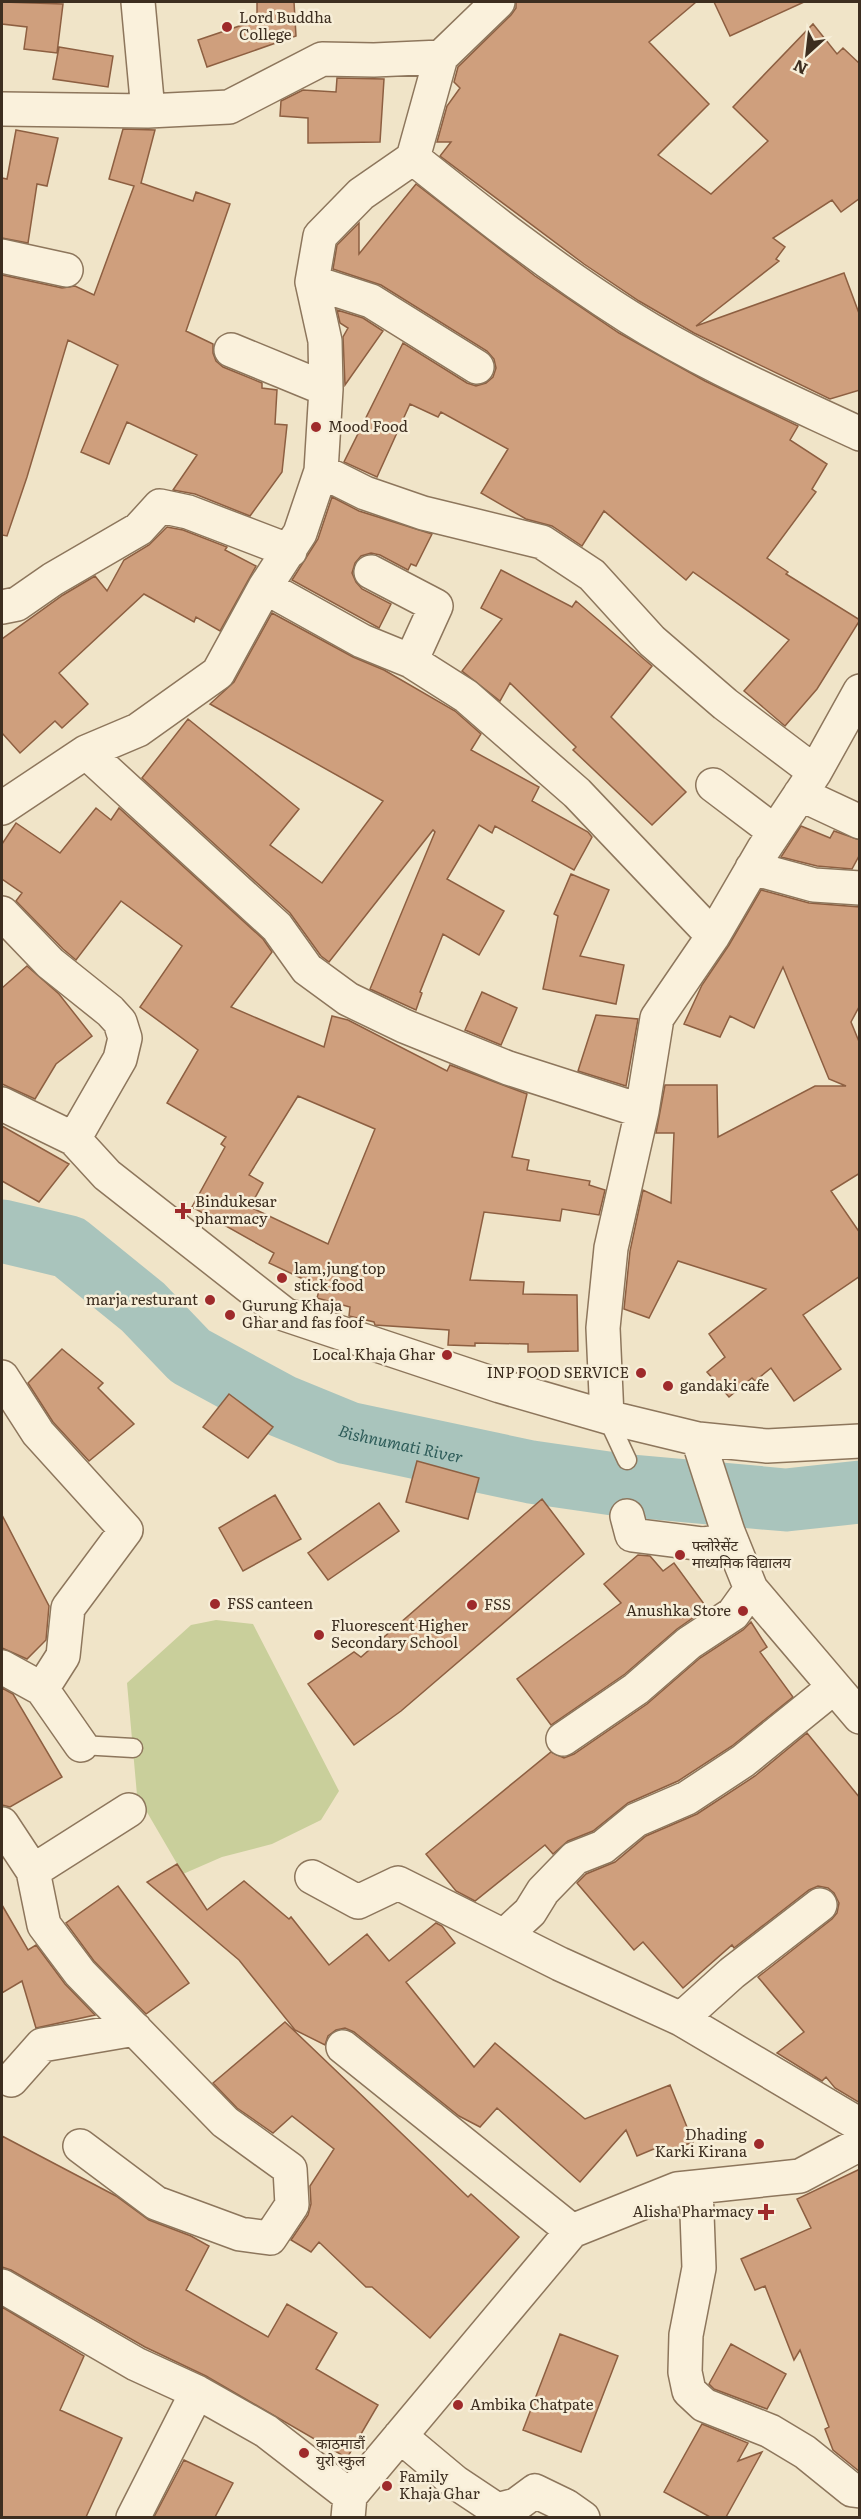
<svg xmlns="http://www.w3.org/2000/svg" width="861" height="2519" viewBox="0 0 861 2519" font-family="Literata,'Noto Sans Devanagari',serif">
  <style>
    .green { fill: #c9cf9b }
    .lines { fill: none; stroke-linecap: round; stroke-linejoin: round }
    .river { stroke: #a9c4bc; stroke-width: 63 }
    .building { fill: #cf9f7d; stroke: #8d5f41; stroke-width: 1.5; fill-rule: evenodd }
    .lane-casing { stroke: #8d765c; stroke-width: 21 }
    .street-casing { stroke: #8d765c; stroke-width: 36 }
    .lane { stroke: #faf1dc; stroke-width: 18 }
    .street { stroke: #faf1dc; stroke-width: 33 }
    .poi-dot { fill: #9e2a2b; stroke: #f7eed8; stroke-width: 2 }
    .labels { text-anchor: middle; stroke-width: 5; stroke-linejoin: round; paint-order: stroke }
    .poi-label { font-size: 15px; fill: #3d2e20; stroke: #f7eed8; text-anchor: start }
    .water-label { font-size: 16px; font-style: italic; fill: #2f5d5a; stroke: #f7eed8 }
  </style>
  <rect width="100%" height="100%" fill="#f0e4c8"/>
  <path class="green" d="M216 1620 253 1624 339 1791 321 1820 272 1844 222 1857 183 1874 137 1795 127 1683 191 1625Z"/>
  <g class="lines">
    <path class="river" id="s1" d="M2 1231 69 1247 143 1307 190 1356 282 1406 348 1433 531 1472 621 1485 786 1500 860 1492"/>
  </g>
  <path class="building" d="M2 2 63 4 57 53 24 49 27 27 2 24Z
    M257 2H294L296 36 207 67 198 40 257 20Z
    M516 2H696L649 42 709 104 658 155 711 194 768 141 733 107 813 24 837 54 843 48 860 64V198L841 212 832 200 773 238 785 247 776 259 779 261 696 326 844 273 860 316V390L830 399 694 333 639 301 584 264 440 156 451 142H437L447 106 460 88 454 82 458 67 511 15 516 8Z
    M714 2H804L730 36Z
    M59 47 113 56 108 87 53 79Z
    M337 78 384 79 380 142 308 143V118L280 116 281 101 303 90 336 92Z
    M123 129 155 130 141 183 193 201 196 192 230 204 186 331 213 344V353L216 361 223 367 262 383V388L277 390 275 424 287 425 282 472 250 516 195 494 173 490 197 455 127 422 109 464 81 452 118 365 68 340 27 477 7 536 2 535V275L62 288 75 286 94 295 134 186 109 179Z
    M16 130 58 138 47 186 37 184 28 243 2 238V178L7 179Z
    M416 184 535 276 619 333 705 381 798 426 790 440 827 464 812 489 816 492 767 558 788 572 786 574 860 620 817 689 785 726 744 691 789 640 693 572 686 580 604 511 582 546 552 526 526 519 481 493 508 449 441 412 438 417 410 404 377 477 344 462 403 343 467 383 476 386 486 383 493 377 496 368 494 359 487 351 381 285 333 269 337 245 359 223V254Z
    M337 310 363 318 383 331 345 385 343 337 348 328 340 323Z
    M332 497 359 511 432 534 416 566 411 564 408 570 380 555 371 553 361 556 355 563 352 573 356 582 362 589 391 604 379 628 292 580 318 539Z
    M167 527 183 530 227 547 225 550 256 566 220 631 196 617 194 622 144 594 59 673 88 704 62 728 55 721 20 753 2 733V639L63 595 95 576 107 591 124 560 149 545Z
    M501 570 572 607 576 601 652 666 611 717 686 792 652 825 573 750 576 747 510 683 500 701 462 671 502 619 481 608Z
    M272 613 353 657 384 670 455 711 481 734 471 750 539 787 532 801 588 832 592 837 574 870 495 826 492 833 479 825 447 879 504 911 479 955 443 934 420 992 422 993 416 1010 370 989 435 832 433 830 329 962 321 956 290 913 142 778 188 719 299 809 270 845 322 883 383 801 210 704 234 682Z
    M96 808 111 820 119 808 263 939 272 952 231 1007 324 1047 332 1016 348 1020 447 1071 450 1065 527 1094 512 1157 529 1160 527 1170 590 1181 589 1185 605 1190 599 1215 562 1209 560 1221 484 1212 470 1280 524 1282 523 1294 577 1295 578 1351 528 1352V1344L475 1343V1346L448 1345 449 1330 375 1325 374 1322 349 1316 350 1307 317 1298 320 1287 269 1263 274 1253 192 1207 225 1147 221 1144 226 1137 167 1103 198 1050 140 1007 182 946 121 901 76 960 63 949 16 901 22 893 2 879V844L16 823 60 853ZM298 1096 375 1129 328 1244 250 1207 263 1183 249 1175Z
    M801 826 830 838 834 831 860 840V854L852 869 817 866 781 857Z
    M571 874 609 890 580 956 624 965 616 1004 543 989 558 916 554 914Z
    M761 890 809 903 860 907V1005L851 1022 860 1044V1173L831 1191 860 1233V1276L803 1315 841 1369 794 1401 771 1368 755 1381 752 1378 729 1397 707 1372 725 1357 709 1334 766 1289 678 1261 649 1318 624 1309 630 1251 643 1190 671 1203 674 1133H656L665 1085H717L718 1137 815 1086H846L829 1079 783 967 754 1028 730 1016 720 1037 684 1024 702 985 729 945Z
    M27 966 59 994 92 1036 56 1064 35 1099 2 1084V988Z
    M482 992 517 1008 501 1045 465 1030Z
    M596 1015 638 1019 626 1086 578 1071Z
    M2 1126 69 1164 39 1202 2 1181Z
    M62 1349 103 1383 98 1388 134 1424 89 1461 53 1422 28 1383Z
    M229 1394 273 1427 248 1458 203 1427Z
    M417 1461 479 1478 468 1519 406 1502Z
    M275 1495 301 1539 243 1571 219 1528Z
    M542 1499 584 1554 401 1711 354 1745 308 1684 354 1652 361 1657Z
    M379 1503 399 1531 328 1580 308 1553Z
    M2 1515 49 1606 46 1640 27 1659 2 1648Z
    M638 1555 650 1556 663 1571 674 1563 707 1608 677 1629 625 1674 551 1725 517 1679 621 1603 604 1584Z
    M751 1622 767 1647 760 1652 793 1697 732 1746 678 1781 628 1803 593 1831 568 1841 553 1854 545 1845 475 1901 456 1891 426 1854 551 1752 564 1758 574 1754 647 1704 700 1658 743 1630Z
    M2 1688 13 1694 62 1777 10 1807 2 1805Z
    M807 1733 860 1798V2103L835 2088 826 2077 822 2081 777 2053 804 2032 758 1977 832 1919 837 1913 839 1903 834 1893 828 1888 818 1886 809 1890 734 1948 732 1945 683 1988 643 1942 634 1950 577 1883 586 1874 615 1862 646 1836 697 1814 755 1776Z
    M177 1864 207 1910 244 1881 289 1919 291 1917 329 1965 367 1934 389 1961 436 1923 442 1926 455 1943 406 1982 474 2067 495 2043 585 2119 670 2085 693 2142 664 2153 661 2146 637 2156 626 2130 580 2182 497 2108 480 2127 459 2116 354 2032 345 2028 336 2030 328 2036 325 2045 295 2030 239 1960 147 1882Z
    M118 1886 189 1983 146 2014 94 1961 66 1923Z
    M2 1905 28 1950 36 1945 65 1984 95 2015 36 2028 22 1981 2 1993Z
    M285 2022 468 2197 471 2194 519 2237 430 2338 372 2287H366L319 2242 311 2252 291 2240 308 2215 311 2204 310 2186 334 2149 292 2116 273 2133 237 2108 213 2083Z
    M2 2136 116 2196 149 2220 191 2236 209 2246 186 2290 268 2337 287 2304 337 2333 316 2369 378 2405 347 2458 206 2376 145 2347 11 2270 2 2267Z
    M860 2169V2472L833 2450 825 2429 829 2427 800 2350 794 2360 765 2286 755 2290 741 2259 811 2228 797 2199Z
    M2 2307 84 2356 60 2410 122 2438 86 2517H2Z
    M560 2334 618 2356 581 2452 523 2430Z
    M731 2344 786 2374 767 2409 714 2389 709 2384Z
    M702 2424 748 2443 738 2461 762 2452 726 2517H710L664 2492Z
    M184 2460 233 2483 215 2517H154Z"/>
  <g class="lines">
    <defs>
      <path id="lane" d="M607 1417 627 1460
        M81 1745 133 1748"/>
      <path id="street" d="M138 2 148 111
        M441 57 498 2
        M2 109 148 111 229 107 322 59 374 60 441 57 413 158 361 194 320 236 312 282 325 341 326 389 321 471 300 533 265 587 218 673 138 730 86 752 2 808
        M413 158C483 214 553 269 629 317 702 363 781 397 860 434
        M2 256 66 270
        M312 282 371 301 477 367
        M231 350 326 389
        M321 471 365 493 423 513 542 542 592 575 652 641 725 704 815 772
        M371 572 436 606 411 661
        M265 587 362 641 411 661 466 696 577 793 713 936
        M2 607 17 604 53 579 139 529 160 506 188 512 290 551
        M86 752 277 927 307 969 348 999 404 1026 508 1068 642 1111
        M713 785 775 832
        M800 794 860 822
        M752 868 814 885 860 888
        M2 913 50 963 110 1011 120 1022 125 1038 120 1059 74 1139
        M2 1104 74 1139 107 1175 284 1314 500 1386 607 1417 698 1439 767 1446 860 1441
        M2 1377 38 1433 126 1530 68 1608 63 1656 42 1689 81 1745
        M607 1417 603 1328 611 1248 642 1111 657 1018 713 936 763 850 815 772 860 691
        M698 1439 728 1532 751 1589 860 1717
        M627 1516 632 1535 703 1544 731 1540
        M2 1667 42 1689
        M563 1739 636 1689 689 1643 733 1614 751 1589
        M2 1824 33 1871 44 1925 80 1973 225 2122 290 2169 292 2205 270 2238 240 2234 156 2203 80 2146
        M33 1871 129 1810
        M312 1877 358 1902 398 1883 560 1964 681 2019 860 2125
        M504 1936 530 1912 543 1891 575 1858 603 1847 636 1820 687 1798 743 1761 833 1688
        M681 2019 732 1973 820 1905
        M343 2047 572 2231
        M11 2080 42 2045 135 2029
        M696 2187 699 2268 686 2335 685 2372 689 2391 704 2405 770 2431 805 2452 852 2490 860 2491
        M2 2286 136 2364 197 2392 266 2431 350 2496
        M400 2436 455 2482 497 2510 516 2505 535 2491 566 2506 583 2518
        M133 2518 197 2392
        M348 2518 350 2496 572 2231 677 2189 800 2176 860 2144"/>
    </defs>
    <use href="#lane" class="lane-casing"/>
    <use href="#street" class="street-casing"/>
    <use href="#lane" class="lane"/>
    <use href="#street" class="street"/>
  </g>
  <g class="poi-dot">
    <circle cx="227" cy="27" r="6"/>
    <circle cx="316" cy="427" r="6"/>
    <path d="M180 1202h6v6h6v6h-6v6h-6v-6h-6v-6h6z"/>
    <circle cx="282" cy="1278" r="6"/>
    <circle cx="210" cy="1300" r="6"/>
    <circle cx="230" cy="1315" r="6"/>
    <circle cx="447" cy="1355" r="6"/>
    <circle cx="641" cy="1373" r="6"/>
    <circle cx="668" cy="1386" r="6"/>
    <circle cx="680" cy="1555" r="6"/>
    <circle cx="215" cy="1604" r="6"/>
    <circle cx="472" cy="1605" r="6"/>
    <circle cx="743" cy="1611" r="6"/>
    <circle cx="319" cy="1635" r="6"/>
    <circle cx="759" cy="2144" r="6"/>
    <path d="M763 2203h6v6h6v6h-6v6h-6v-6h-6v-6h6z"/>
    <circle cx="458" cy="2405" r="6"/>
    <circle cx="304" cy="2453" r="6"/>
    <circle cx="387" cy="2486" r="6"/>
  </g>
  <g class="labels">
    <g class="poi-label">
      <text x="239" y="23">Lord Buddha<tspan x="239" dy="17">College</tspan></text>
      <text x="328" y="432">Mood Food</text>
      <text x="195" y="1207">Bindukesar<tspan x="195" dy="17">pharmacy</tspan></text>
      <text x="294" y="1274">lam,jung top<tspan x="294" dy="17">stick food</tspan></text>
      <text x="198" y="1305" text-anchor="end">marja resturant</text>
      <text x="242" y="1311">Gurung Khaja<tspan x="242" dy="17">Ghar and fas foof</tspan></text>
      <text x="435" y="1360" text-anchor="end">Local Khaja Ghar</text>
      <text x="629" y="1378" text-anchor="end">INP FOOD SERVICE</text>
      <text x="680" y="1391">gandaki cafe</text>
      <text x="692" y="1551">फ्लोरेसेंट<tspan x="692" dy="17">माध्यमिक विद्यालय</tspan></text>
      <text x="227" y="1609">FSS canteen</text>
      <text x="484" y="1610">FSS</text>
      <text x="731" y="1616" text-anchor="end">Anushka Store</text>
      <text x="331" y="1631">Fluorescent Higher<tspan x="331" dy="17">Secondary School</tspan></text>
      <text x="747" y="2140" text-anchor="end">Dhading<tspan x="747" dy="17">Karki Kirana</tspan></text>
      <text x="754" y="2217" text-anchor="end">Alisha Pharmacy</text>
      <text x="470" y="2410">Ambika Chatpate</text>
      <text x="316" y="2449">काठमाडौं<tspan x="316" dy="17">युरो स्कुल</tspan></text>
      <text x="399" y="2482">Family<tspan x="399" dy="17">Khaja Ghar</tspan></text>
    </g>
    <g class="water-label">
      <text dy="6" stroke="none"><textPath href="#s1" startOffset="462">Bishnumati River</textPath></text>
    </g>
  </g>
  <rect width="861" height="2519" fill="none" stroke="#3d2e20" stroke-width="6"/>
  <g transform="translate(807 54) rotate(207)" stroke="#f7eed8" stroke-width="4.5" paint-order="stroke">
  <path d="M0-4.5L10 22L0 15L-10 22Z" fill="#3d2e20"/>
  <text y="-9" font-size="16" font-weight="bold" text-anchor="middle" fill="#3d2e20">N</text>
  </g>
</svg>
